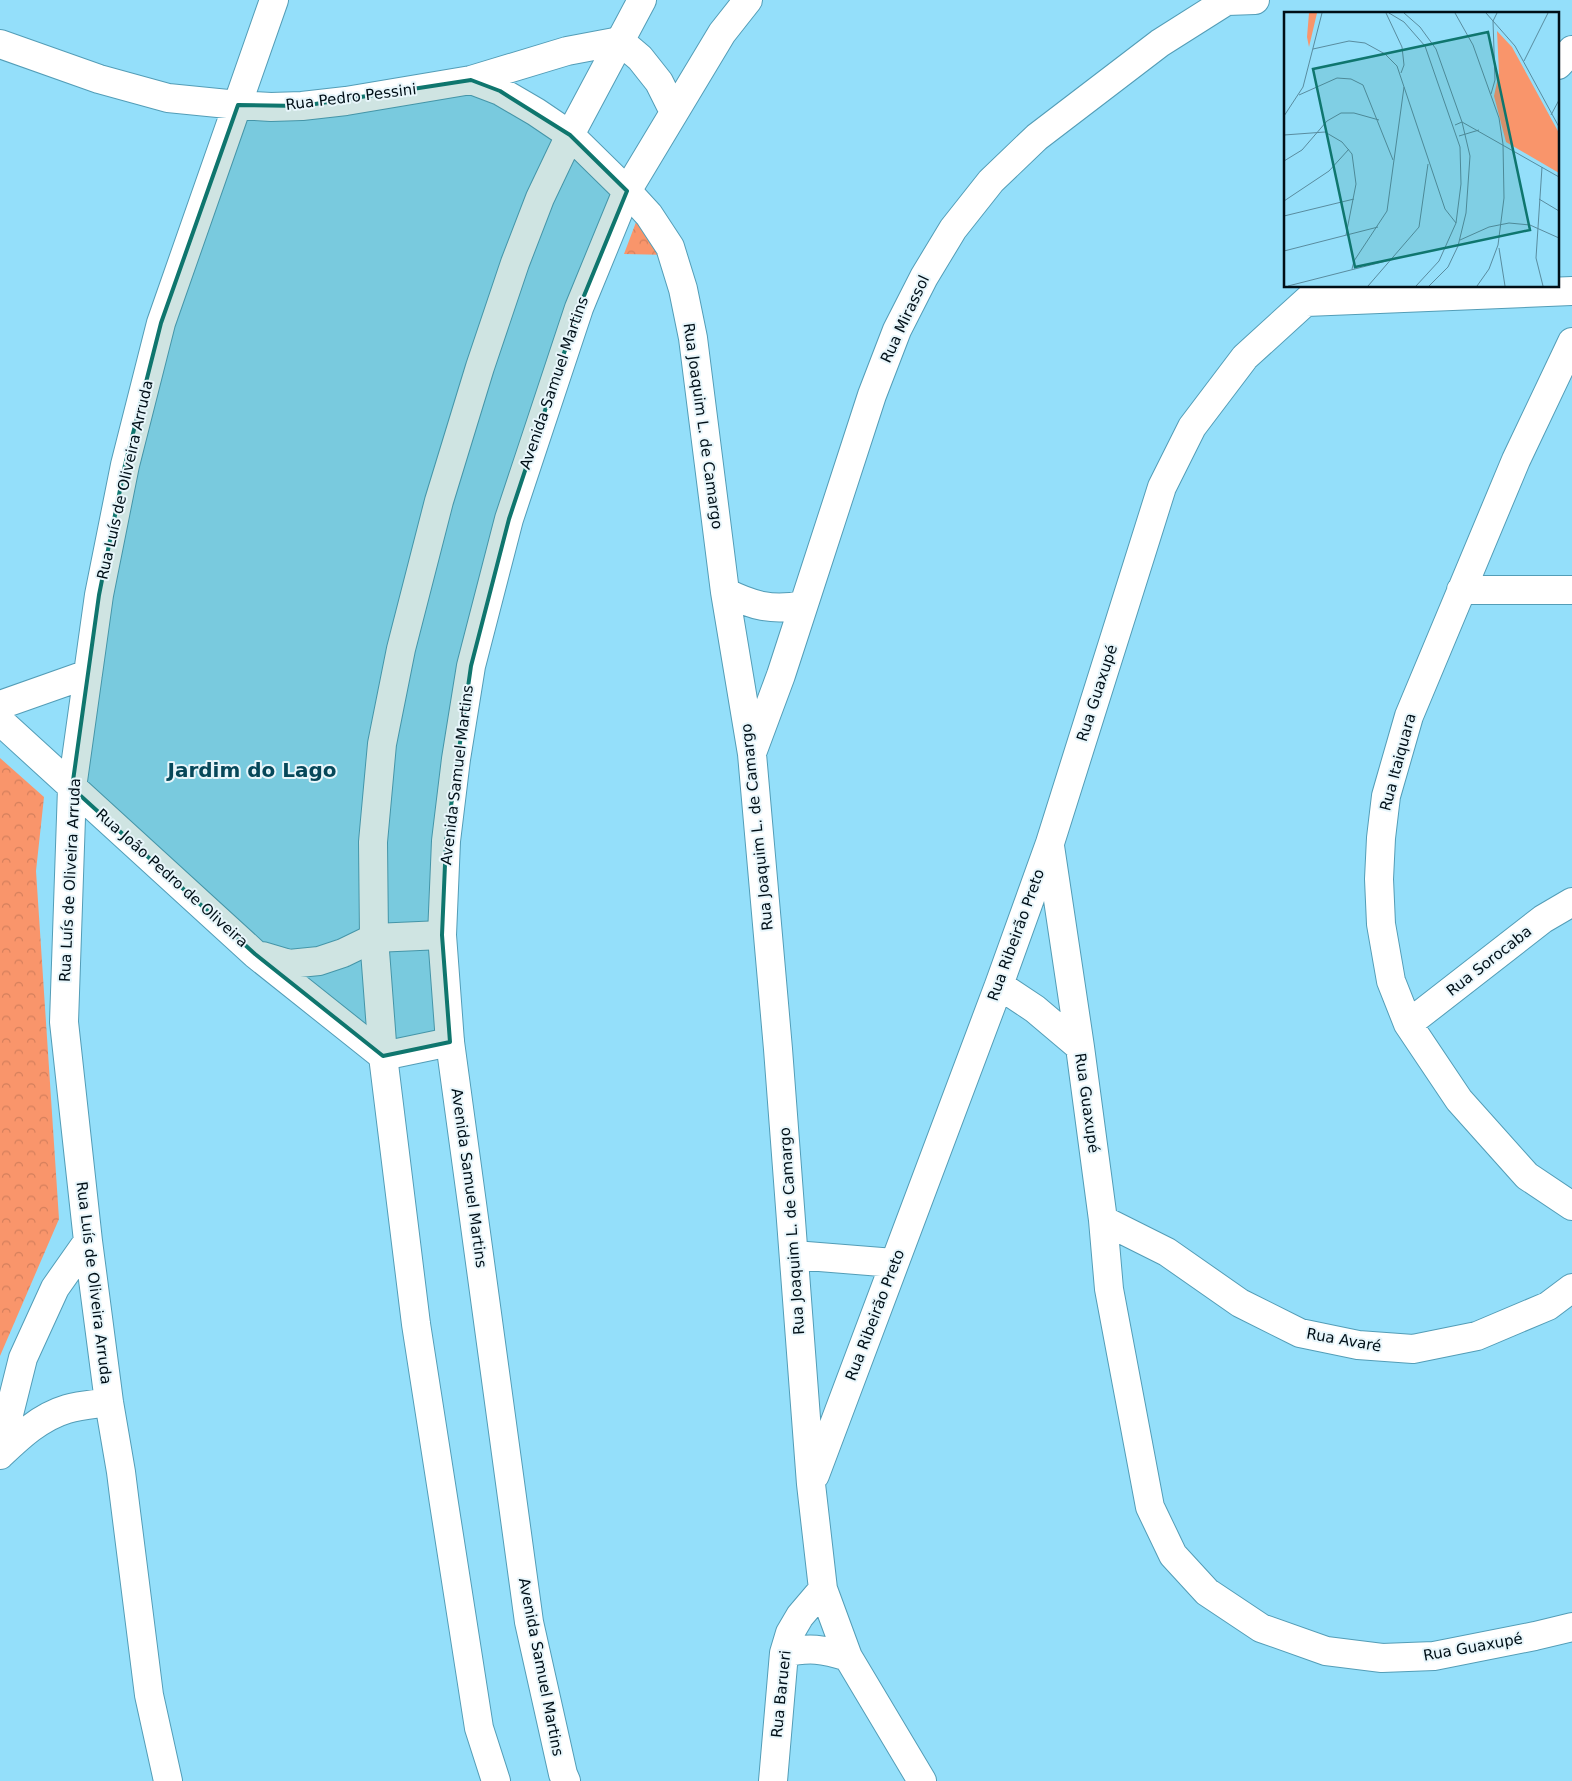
<svg xmlns="http://www.w3.org/2000/svg" width="1572" height="1781" viewBox="0 0 1572 1781" font-family="'DejaVu Sans',sans-serif">
  <style>
    .park { fill: url(#park-crowns) }
    .lines { fill: none; stroke-linecap: round; stroke-linejoin: round }
    .minor-casing { stroke: #539db7; stroke-width: 30 }
    .secondary-casing { stroke: #539db7; stroke-width: 30 }
    .minor { stroke: #fff; stroke-width: 28 }
    .secondary { stroke: #fff; stroke-width: 28 }
    .marked { fill: #0f766e; fill-opacity: 0.2; stroke: #0f766e; stroke-width: 4; stroke-linejoin: round }
    .labels { text-anchor: middle; stroke-width: 4; stroke-linejoin: round; paint-order: stroke }
    .street-label { font-size: 15px; fill: #000f17; stroke: #e8f6fb }
    .district-label { font-size: 20px; font-weight: bold; fill: #064759; stroke: #e8f6fb }
    .inset-road { fill: none; stroke: #598c9f; stroke-width: 1 }
    .view { fill: #0f766e; fill-opacity: 0.15; stroke: #0f766e; stroke-width: 2.5 }
    .inset-edge { fill: none; stroke: #000f17; stroke-width: 2.5 }
  </style>
  <defs>
    <pattern id="park-crowns" width="20" height="18" patternUnits="userSpaceOnUse" patternTransform="scale(1.25)"><rect width="20" height="18" fill="#f9956b"/><path d="M2 6a3 3 0 1 1 6 0M12 15a3 3 0 1 1 6 0" fill="none" stroke="#d47f5c"/></pattern>
  </defs>
  <rect width="100%" height="100%" fill="#94dffa"/>
  <path class="park" d="M647 193 670 255 624 254Z
    M0 758 44 797 36 871 59 1219 0 1356Z"/>
  <g class="lines">
    <defs>
      <path id="minor" d="M1227 1 1255 0
        M0 44 99 79 168 98 238 105 271 107 302 106 346 101 471 80 567 51 620 41
        M1558 65 1572 50
        M471 80 500 91 536 112 570 135
        M627 191 649 215 670 247 683 289 693 338 725 592 752 754 778 1049 811 1484 823 1589 848 1657 922 1781
        M1306 302 1572 291
        M1572 342 1516 460 1409 716 1386 796 1381 838 1379 879 1381 924 1391 981 1408 1024 1459 1100 1527 1176 1572 1206
        M1461 590H1572
        M725 592C753 606 772 611 803 605
        M0 705 88 674
        M0 721 255 954 383 1056 450 1042
        M752 753 781 675 872 395 897 330 924 277 953 229 991 181 1037 137 1160 43 1228 0
        M1050 846 1080 1047 1103 1220 1109 1289 1150 1507 1173 1555 1207 1592 1261 1628 1326 1651 1382 1658 1434 1656 1535 1636 1572 1627
        M262 956 289 964 319 961 343 953 374 938 442 935
        M999 985 1035 1009 1080 1047
        M1408 1024 1543 919 1572 902
        M1103 1220 1167 1252 1240 1303 1300 1333 1358 1345 1413 1349 1477 1336 1548 1306 1572 1288
        M794 1255 894 1263
        M0 1450 23 1358 55 1288 88 1241
        M0 1455C19 1437 40 1417 67 1409 80 1405 96 1404 109 1402
        M815 1475 999 985 1050 843 1162 487 1192 427 1245 357 1323 286
        M784 1653C809 1647 823 1649 848 1657
        M168 1781 149 1695 121 1472 109 1402 88 1241 64 1022 72 788 99 595 125 465 161 323 274 0
        M773 1781 784 1653 790 1633 800 1616 823 1589"/>
      <path id="secondary" d="M620 41 640 58 659 82 674 112
        M570 135 627 191
        M496 1781 479 1728 416 1324 383 1056 374 938 373 842 382 744 401 649 439 501 480 367 515 263 540 198 570 135 642 0
        M566 1781 563 1774 529 1622 450 1042 442 935 446 841 456 759 471 666 509 519 579 308 627 191 722 33 748 0"/>
    </defs>
    <use href="#minor" class="minor-casing"/>
    <use href="#secondary" class="secondary-casing"/>
    <use href="#minor" class="minor"/>
    <use href="#secondary" class="secondary"/>
  </g>
  <path class="marked" d="M471 80 500 91 570 135 627 191 579 308 509 519 471 666 446 841 442 935 450 1042 383 1056 255 954 72 788 99 595 125 465 161 323 238 105 302 106Z"/>
  <g class="labels">
    <g class="street-label">
      <text transform="translate(351 97) rotate(-7)" y="5">Rua Pedro Pessini</text>
      <text transform="translate(905 319) rotate(-65)" y="5">Rua Mirassol</text>
      <text transform="translate(554 383) rotate(-71)" y="5">Avenida Samuel Martins</text>
      <text transform="translate(703 426) rotate(82)" y="5">Rua Joaquim L. de Camargo</text>
      <text transform="translate(125 480) rotate(-77)" y="5">Rua Luís de Oliveira Arruda</text>
      <text transform="translate(1097 693) rotate(-72)" y="5">Rua Guaxupé</text>
      <text transform="translate(1398 762) rotate(-75)" y="5">Rua Itaiquara</text>
      <text transform="translate(457 775) rotate(-83)" y="5">Avenida Samuel Martins</text>
      <text transform="translate(757 827) rotate(-96)" y="5">Rua Joaquim L. de Camargo</text>
      <text transform="translate(172 878) rotate(42)" y="5">Rua João Pedro de Oliveira</text>
      <text transform="translate(70 880) rotate(-87)" y="5">Rua Luís de Oliveira Arruda</text>
      <text transform="translate(1016 935) rotate(-70)" y="5">Rua Ribeirão Preto</text>
      <text transform="translate(1489 961) rotate(-38)" y="5">Rua Sorocaba</text>
      <text transform="translate(1087 1103) rotate(82)" y="5">Rua Guaxupé</text>
      <text transform="translate(469 1178) rotate(82)" y="5">Avenida Samuel Martins</text>
      <text transform="translate(792 1231) rotate(-94)" y="5">Rua Joaquim L. de Camargo</text>
      <text transform="translate(94 1283) rotate(83)" y="5">Rua Luís de Oliveira Arruda</text>
      <text transform="translate(875 1315) rotate(-69)" y="5">Rua Ribeirão Preto</text>
      <text transform="translate(1344 1340) rotate(10)" y="5">Rua Avaré</text>
      <text transform="translate(1473 1647) rotate(-10)" y="5">Rua Guaxupé</text>
      <text transform="translate(541 1667) rotate(79)" y="5">Avenida Samuel Martins</text>
      <text transform="translate(781 1694) rotate(-84)" y="5">Rua Barueri</text>
    </g>
    <g class="district-label">
      <text x="252" y="777">Jardim do Lago</text>
    </g>
  </g>
  <g transform="translate(1284 12)">
    <rect width="275" height="275" fill="#94dffa"/>
    <path d="M25 1H33L25 35 23 25ZM213 19 228 35 275 121V161L222 130 210 84 215 61Z" fill="#f9956b"/>
    <path class="inset-road" d="M102 1 118 35 120 53 117 61M105 1 120 10 141 34 176 135 177 172 172 211 155 249 132 274M120 1 136 15 152 37 178 110 186 144 182 201 174 234 164 255 145 274M171 1 189 33 215 106 219 132 220 186 214 233 205 257 193 274M202 1 231 34 275 115M29 37 65 29 81 31 101 42 113 54 161 197 172 211M240 49 264 1M207 82 211 68 209 9 213 1M15 83 53 66 67 67 79 73 109 148M267 103 275 88M0 104 19 75 38 1M171 113 178 110 275 165M0 123 41 120 58 130 68 142 72 172 62 223M175 124 195 118M0 149 18 138 43 109 57 101H70L95 108M258 155 252 246 259 274M255 187 275 199M0 189 45 159 65 137M0 204 70 187M176 228 205 215 225 211 246 213 275 226M215 236 221 274M0 239 94 215M68 257 70 249 103 199 120 75M4 274 110 247M84 274 135 215 144 152"/>
    <path class="view" d="M204 20 246 218 71 255 29 57Z"/>
    <rect width="275" height="275" class="inset-edge"/>
  </g>
</svg>
